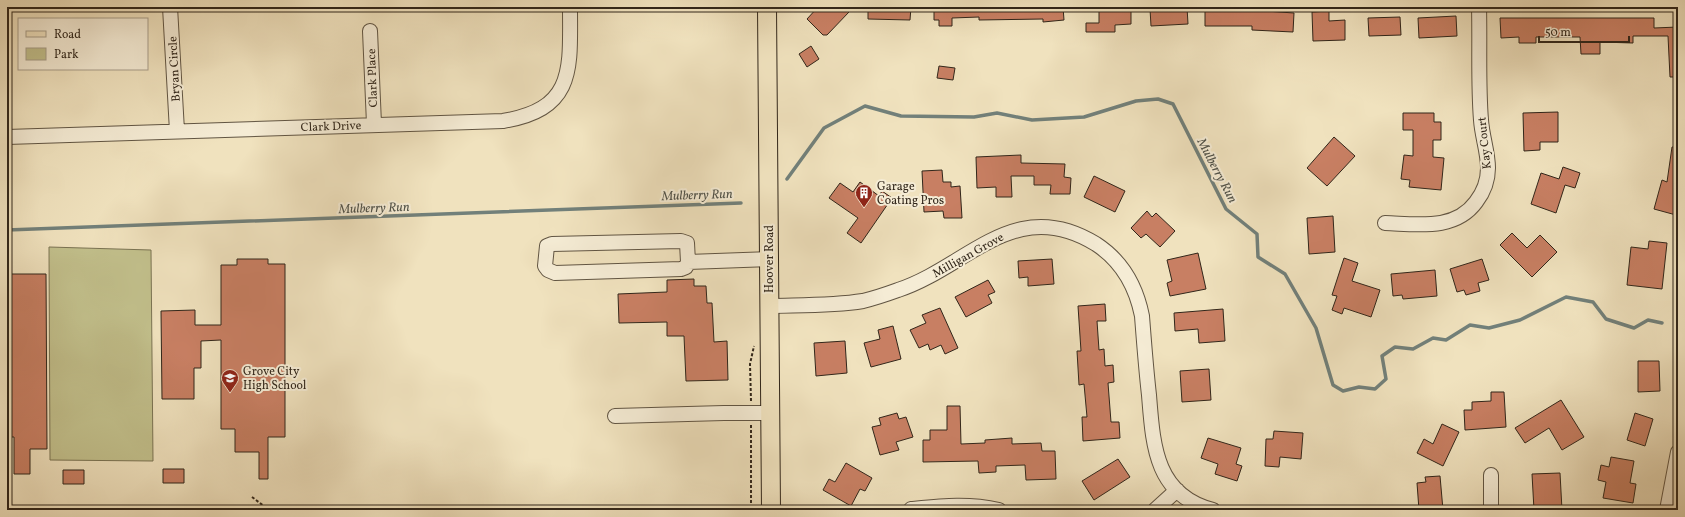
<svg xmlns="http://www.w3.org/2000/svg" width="1685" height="517" viewBox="0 0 1685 517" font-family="Vollkorn,serif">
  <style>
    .green { fill: #c2c08c; stroke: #7a7353 }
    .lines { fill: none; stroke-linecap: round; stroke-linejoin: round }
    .stream { stroke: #72807a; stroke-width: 3.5 }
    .building { fill: #c87f63; stroke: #31261a }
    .minor-casing { stroke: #615543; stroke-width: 16 }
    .major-casing { stroke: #31261a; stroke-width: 20 }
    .path { stroke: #31261a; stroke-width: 2; stroke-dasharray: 3 2; stroke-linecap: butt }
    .minor { stroke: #f5ecd5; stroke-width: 14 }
    .major { stroke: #f0e2be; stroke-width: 18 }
    .labels { text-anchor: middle; stroke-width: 4; stroke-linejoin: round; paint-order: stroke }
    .street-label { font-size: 12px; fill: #31261a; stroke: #f5ecd5 }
    .poi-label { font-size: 12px; fill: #31261a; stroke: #f5ecd5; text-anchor: start }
    .water-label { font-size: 13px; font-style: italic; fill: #51534a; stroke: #f5ecd5 }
  </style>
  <rect width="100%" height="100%" fill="#f0e2be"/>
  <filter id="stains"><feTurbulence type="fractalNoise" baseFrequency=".005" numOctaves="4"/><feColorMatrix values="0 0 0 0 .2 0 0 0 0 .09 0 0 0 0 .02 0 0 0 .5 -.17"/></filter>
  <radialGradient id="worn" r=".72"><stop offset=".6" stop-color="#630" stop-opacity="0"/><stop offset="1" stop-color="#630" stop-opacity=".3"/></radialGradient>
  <path class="green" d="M49 247 151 250 153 461 50 460Z"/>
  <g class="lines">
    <path class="stream" d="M787 179 824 128 865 106 901 116 974 117 997 113 1032 120 1084 117 1136 101 1158 99 1173 104 1226 209 1257 234 1258 257 1285 274 1316 328 1333 385 1343 391 1359 387 1375 389 1386 379 1382 356 1395 347 1413 349 1433 338 1446 340 1470 325 1489 328 1520 320 1566 297 1593 302 1606 319 1634 328 1648 320 1662 323
      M7 230 741 203"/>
  </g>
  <path class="building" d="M818 7H820L825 12 830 7H845L849 12 827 35H823L807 19Z
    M868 7H911L910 20 868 19Z
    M934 7H1063L1064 20 1043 22V19L979 20V17L952 18V26H939V20H934Z
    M1099 7H1131V24L1115 25V32H1086V23H1099Z
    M1187 7 1188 24 1151 26 1150 9Z
    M1205 9H1237L1294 13 1293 32 1252 30V26H1205Z
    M1329 11V21L1345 20V40L1313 41 1312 12Z
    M1456 16 1457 36 1419 38 1418 18Z
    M1400 17 1401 35 1369 36 1368 18Z
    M1500 18H1654V28L1678 27V77H1670L1668 36H1633V43L1600 42V54H1581L1580 37H1536V43H1519V37L1501 38Z
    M811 46 819 59 807 67 799 54Z
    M939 66 955 68 953 80 937 78Z
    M1558 112V142H1540V150L1524 151 1523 113Z
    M1403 113H1434V122H1441V140H1433V157L1444 158 1441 190 1409 187 1410 180 1401 179 1404 155 1413 156V130H1403Z
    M1334 137 1355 156 1327 186 1307 168Z
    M1672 147H1678V206L1676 215 1654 209 1662 180 1667 182Z
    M1021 155V163L1065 164 1064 177 1071 178 1070 194H1050L1051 185H1034V176H1011L1012 197H996V187L977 188 976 157Z
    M1563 167 1580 173 1575 188 1565 185 1556 213 1531 204 1541 173 1559 179Z
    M942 170 943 182H951V187L960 186 962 218H944L943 211 924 212 922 171Z
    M1094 176 1125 191 1115 212 1084 197Z
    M860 182 879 196 882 191 892 198 861 243 847 233 858 218 829 198 840 183 853 192Z
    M1147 211 1152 217 1156 213 1175 231 1160 247 1146 234 1141 238 1131 228Z
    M1333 216 1335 252 1309 254 1307 218Z
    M1512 233 1527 248 1540 235 1557 252 1532 277 1500 245Z
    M1649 241 1667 243 1662 289 1627 285 1631 247 1648 249Z
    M1198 253 1206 289 1170 296 1167 283 1172 281 1167 260Z
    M1344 258 1358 263 1352 281 1380 290 1371 317 1344 308 1342 314 1332 310 1337 296 1332 295Z
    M237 259H268V264H285V437H268V479H259V452H235V429H221V340L201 341V368H194V399H162L161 311 195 310V325H221V265H237Z
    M1052 259 1054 284 1028 286V277L1019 278 1018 261Z
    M1482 259 1489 280 1478 283 1480 291 1466 295 1464 290 1457 292 1450 269Z
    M1435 270 1437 296 1403 299 1402 295 1393 296 1391 274Z
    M7 274H46L47 449H30V474H14V437H7Z
    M694 279V286H706L707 303H712L714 342 727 341 728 380 686 381 684 336H667V322L619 323 618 294 667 292V280Z
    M988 280 995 292 988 295 992 303 966 317 955 297Z
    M1105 304 1106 321H1097L1099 350 1104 349 1105 366 1113 365 1114 382 1108 383 1111 422H1119L1120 438 1083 441 1082 417H1087L1084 384 1079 385 1077 351H1081L1078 306Z
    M940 308 958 348 945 354 941 345 930 350 928 344 919 348 910 330 926 323 922 315Z
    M1223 309 1225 341 1199 343 1198 329 1175 331 1174 313Z
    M893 326 901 359 871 367 864 343 880 339 878 330Z
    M845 341 847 373 816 376 814 343Z
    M1638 361H1659L1660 391 1638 392Z
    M1209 369 1211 400 1182 402 1180 371Z
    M1491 392H1504L1506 427 1465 430 1464 410H1472V402L1491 401Z
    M1561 400 1584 437 1562 450 1549 428 1525 443 1515 428Z
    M947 406H960L961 444 985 443V440L1012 438V444L1041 443 1042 451H1055L1056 479 1026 480 1025 465 996 466V472L979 473 978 461 923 462V440H930V430H947Z
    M897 413 899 419 906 417 913 437 896 442 899 450 880 455 872 427 881 425 879 418Z
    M1635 413 1653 419 1645 446 1627 440Z
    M1442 424 1459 432 1443 466 1417 453 1424 439 1433 444Z
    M1274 431 1303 433 1301 459 1280 457 1279 467 1265 466 1266 439H1273Z
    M1208 438 1241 448 1236 464 1242 466 1237 481 1215 474 1218 464 1201 458Z
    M1611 457 1634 461 1630 483 1636 484 1633 503 1603 498 1606 482 1598 480 1601 465 1609 467Z
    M1118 459 1130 477 1094 500 1082 481Z
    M846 463 872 478 865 491 860 489 851 506 823 490 829 479 835 482Z
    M163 469H184V483H163Z
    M63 470H84V484H63Z
    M1560 473 1562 510H1534L1532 474Z
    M1440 476 1443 510H1419L1417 483 1426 482 1425 477Z"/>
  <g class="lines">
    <defs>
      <path id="minor" d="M170 7 177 131
        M370 31 374 124
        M7 137 503 121C576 109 570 68 570 7
        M1385 223C1417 224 1455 231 1476 202 1483 193 1488 181 1488 168 1488 152 1482 136 1481 120 1478 83 1480 44 1479 7
        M681 241 687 243 688 262 686 267 681 269 555 273 548 270 545 266 547 246 552 244Z
        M688 262 769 259
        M769 306C800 305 832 306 863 301 875 298 887 294 898 290 968 267 1015 194 1096 244 1122 261 1136 286 1142 316 1144 342 1146 369 1149 395 1153 445 1155 495 1213 510
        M615 416 724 413H770
        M1491 475V510
        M911 509C942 506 968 503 999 510
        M1155 510 1177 490
        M1667 510 1678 452"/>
      <path id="major" d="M767 7 771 510"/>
    </defs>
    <use href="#minor" class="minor-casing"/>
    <use href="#major" class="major-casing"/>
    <path class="path" d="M751 401 750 364 754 346
      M751 425V510
      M252 497 269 510"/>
    <use href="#minor" class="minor"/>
    <use href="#major" class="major"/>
  </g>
  <defs>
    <symbol id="building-pin" viewBox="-11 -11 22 30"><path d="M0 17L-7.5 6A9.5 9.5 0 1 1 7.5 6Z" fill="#8f2418" stroke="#f5ecd5"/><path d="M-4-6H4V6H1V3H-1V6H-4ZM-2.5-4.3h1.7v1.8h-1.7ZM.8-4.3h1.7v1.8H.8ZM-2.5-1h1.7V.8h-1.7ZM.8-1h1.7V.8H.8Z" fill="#fff"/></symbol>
    <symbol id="school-pin" viewBox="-11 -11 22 30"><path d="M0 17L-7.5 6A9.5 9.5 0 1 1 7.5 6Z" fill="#8f2418" stroke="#f5ecd5"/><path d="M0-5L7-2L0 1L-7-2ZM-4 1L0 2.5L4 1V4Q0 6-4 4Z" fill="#fff"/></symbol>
  </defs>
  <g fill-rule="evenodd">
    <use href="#building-pin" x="854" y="183" width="20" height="27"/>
    <use href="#school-pin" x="220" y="368" width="20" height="27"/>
  </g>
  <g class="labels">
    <g class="street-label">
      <text transform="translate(174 69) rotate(-93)" y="4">Bryan Circle</text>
      <text transform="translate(372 78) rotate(-92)" y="4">Clark Place</text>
      <text transform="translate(331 126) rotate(-2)" y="4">Clark Drive</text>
      <text transform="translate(1484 143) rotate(-96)" y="4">Kay Court</text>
      <text transform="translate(968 255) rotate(-29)" y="4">Milligan Grove</text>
      <text transform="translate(769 259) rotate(-90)" y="4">Hoover Road</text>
    </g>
    <g class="poi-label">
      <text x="877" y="190">Garage<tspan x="877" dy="14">Coating Pros</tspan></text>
      <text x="243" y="375">Grove City<tspan x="243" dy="14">High School</tspan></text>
    </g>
    <g class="water-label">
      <text transform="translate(1218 170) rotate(62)" y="5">Mulberry Run</text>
      <text transform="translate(697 194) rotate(-2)" y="5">Mulberry Run</text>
      <text transform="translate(374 207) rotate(-2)" y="5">Mulberry Run</text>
    </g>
  </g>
  <rect width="1685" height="517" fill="none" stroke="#f0e2be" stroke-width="24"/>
  <rect x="8" y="8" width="1669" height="501" fill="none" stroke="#31261a" stroke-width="2"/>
  <rect x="12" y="12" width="1661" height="493" fill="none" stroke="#31261a"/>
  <rect x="18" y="18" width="130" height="52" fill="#f5ecd5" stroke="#a79d8a"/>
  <rect x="26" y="31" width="20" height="6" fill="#f0e2be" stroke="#a79d8a"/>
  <text x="54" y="38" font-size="12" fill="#31261a">Road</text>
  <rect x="26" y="48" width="20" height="12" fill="#c2c08c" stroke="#a79d8a"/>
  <text x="54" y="58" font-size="12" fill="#31261a">Park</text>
  <path d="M1539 36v6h90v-6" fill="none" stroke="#31261a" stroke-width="2"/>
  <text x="1545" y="36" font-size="12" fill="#31261a" stroke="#f5ecd5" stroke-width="3" paint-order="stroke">50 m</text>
  <rect width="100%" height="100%" filter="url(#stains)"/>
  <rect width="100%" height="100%" fill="url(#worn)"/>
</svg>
